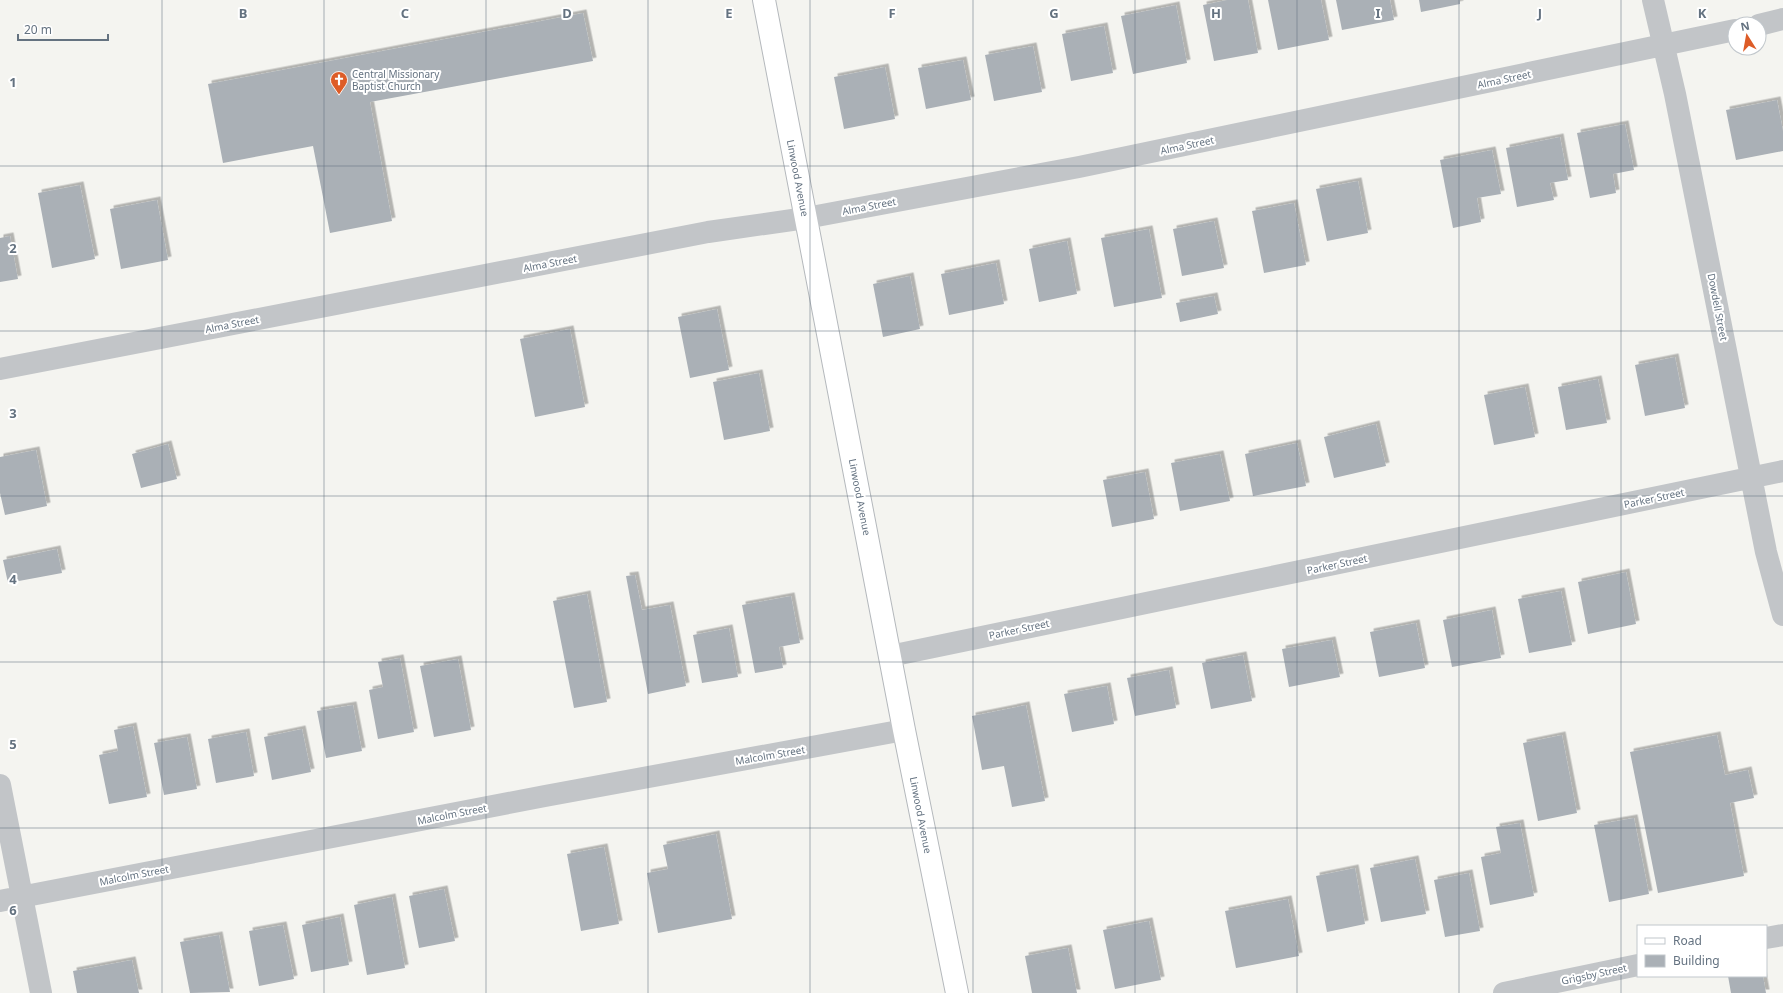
<svg xmlns="http://www.w3.org/2000/svg" width="1783" height="993" viewBox="0 0 1783 993" font-family="'Noto Sans',sans-serif">
  <style>
    .building { fill: #aab0b6; filter: url(#shadow) }
    .lines { fill: none; stroke-linecap: round; stroke-linejoin: round }
    .secondary-casing { stroke: #b4b8bc; stroke-width: 24 }
    .street { stroke: #c2c5c8; stroke-width: 22 }
    .secondary { stroke: #fff; stroke-width: 22 }
    .grid { fill: none; stroke: #647280; stroke-width: 1; stroke-opacity: 0.55 }
    .labels { text-anchor: middle; stroke-width: 4; stroke-linejoin: round; paint-order: stroke }
    .poi-label { font-size: 10px; fill: #647280; stroke: #fff; text-anchor: start }
    .street-label { font-size: 10px; fill: #647280; stroke: #fff }
    .grid-label { font-size: 13px; text-anchor: middle; font-weight: bold; fill: #647280; stroke: #fff; stroke-width: 4; stroke-linejoin: round; paint-order: stroke }
  </style>
  <defs>
    <filter id="shadow"><feDropShadow dx="3.5" dy="-3.5" stdDeviation="0" flood-color="#0004"/></filter>
  </defs>
  <rect width="100%" height="100%" fill="#f4f4f0"/>
  <path class="building" d="M1227 0H1248L1258 53 1214 61 1203 5Z
    M1268 0H1321L1329 40 1278 50Z
    M1336 0H1390L1394 20 1342 30Z
    M1419 0H1460V4L1421 12Z
    M1176 5 1187 63 1133 74 1121 16Z
    M583 13 593 61 370 102 392 221 330 233 313 146 223 163 208 84Z
    M1104 26 1113 73 1071 81 1062 34Z
    M1033 46 1042 92 994 101 985 55Z
    M963 60 971 100 926 109 918 68Z
    M885 67 895 119 844 129 834 77Z
    M1777 100 1783 131V151L1736 160 1726 110Z
    M1625 124 1634 170 1613 174 1616 193 1590 198 1577 133Z
    M1560 137 1568 180 1550 183 1554 200 1517 207 1506 148Z
    M1492 150 1501 194 1477 198 1481 222 1453 228 1440 160Z
    M1358 181 1368 233 1327 241 1316 189Z
    M80 185 95 259 52 268 38 193Z
    M157 200 168 260 121 269 110 209Z
    M1294 203 1306 265 1264 273 1252 211Z
    M1214 221 1224 268 1182 276 1173 229Z
    M1149 229 1162 298 1114 307 1101 238Z
    M10 236 18 279 0 282V238Z
    M1067 241 1077 294 1039 302 1029 249Z
    M996 263 1004 304 949 315 941 274Z
    M910 276 920 329 883 337 873 284Z
    M1214 296 1218 314 1180 322 1176 303Z
    M717 309 729 370 690 378 678 317Z
    M570 329 585 407 535 417 520 339Z
    M1675 357 1685 408 1645 416 1635 365Z
    M759 373 770 431 724 440 713 382Z
    M1598 379 1607 423 1566 430 1558 387Z
    M1525 387 1535 437 1494 445 1484 395Z
    M1376 424 1386 466 1334 478 1324 437Z
    M1297 443 1306 486 1253 496 1245 454Z
    M168 444 177 479 141 488 132 454Z
    M36 450 47 506 5 515 0 493V457Z
    M1220 454 1230 501 1180 511 1171 463Z
    M1145 472 1154 519 1112 527 1103 480Z
    M57 549 62 573 8 583 3 560Z
    M1626 572 1636 624 1588 634 1578 582Z
    M635 575 642 610 670 605 686 686 648 694 626 576Z
    M1561 591 1572 645 1529 653 1518 599Z
    M587 594 607 702 574 708 553 601Z
    M791 596 800 643 779 647 783 668 755 673 742 605Z
    M1492 610 1501 658 1452 667 1443 620Z
    M1416 623 1425 668 1379 677 1370 632Z
    M729 628 738 677 702 683 693 635Z
    M1332 640 1340 677 1289 687 1282 649Z
    M1243 655 1252 701 1211 709 1202 663Z
    M400 658 414 732 378 739 369 690 383 687 378 662Z
    M458 659 471 730 434 737 420 666Z
    M1169 670 1176 708 1135 716 1127 678Z
    M1107 686 1114 724 1072 732 1064 694Z
    M353 705 362 751 326 758 317 711Z
    M1026 705 1045 801 1012 807 1004 766 982 770 972 716Z
    M133 726 147 797 109 804 99 755 118 751 114 730Z
    M302 729 311 772 272 780 264 737Z
    M246 732 254 776 216 783 208 739Z
    M1562 735 1577 813 1538 821 1523 743Z
    M1717 735 1725 775 1748 770 1754 798 1730 803 1744 876 1658 893 1630 752Z
    M187 737 197 789 164 795 154 743Z
    M1634 818 1649 894 1609 902 1594 825Z
    M1520 823 1534 896 1490 905 1481 857 1501 853 1496 827Z
    M716 834 732 919 658 933 647 873 668 869 663 845Z
    M604 847 619 924 581 931 567 854Z
    M1415 859 1426 914 1381 922 1370 868Z
    M1355 868 1365 924 1327 932 1316 876Z
    M1469 873 1480 931 1445 937 1434 880Z
    M444 889 455 941 419 948 409 896Z
    M392 897 405 968 367 975 354 905Z
    M1288 899 1299 956 1236 968 1225 911Z
    M340 917 349 965 311 972 302 925Z
    M1149 921 1161 980 1115 989 1103 930Z
    M283 925 294 979 259 986 249 931Z
    M219 935 230 992 190 993 180 942Z
    M1068 948 1077 993H1032L1025 956Z
    M132 960 139 993H77L73 971Z
    M1728 976H1763L1766 993H1731Z"/>
  <g class="lines">
    <defs>
      <path id="secondary" d="M764 0 904 730 957 993"/>
    </defs>
    <use href="#secondary" class="secondary-casing"/>
    <path class="street" d="M1653 0 1675 94 1766 552 1783 615
      M1759 25 1783 19
      M0 369 708 232 806 218 1079 167 1735 30
      M890 656 1783 471
      M0 785 41 993
      M0 901 545 796 904 730
      M1766 938 1783 935
      M1504 993 1638 965"/>
    <use href="#secondary" class="secondary"/>
  </g>
  <path class="grid" d="M162 0V993M324 0V993M486 0V993M648 0V993M810 0V993M973 0V993M1135 0V993M1297 0V993M1459 0V993M1621 0V993M0 166H1783M0 331H1783M0 496H1783M0 662H1783M0 828H1783"/>
  <defs>
    <symbol id="church-pin" viewBox="-11 -11 22 30"><path d="M0 17L-7.5 6A9.5 9.5 0 1 1 7.5 6Z" fill="#dd5c27" stroke="#fff"/><path d="M-1.2-6h2.4v3.5h3.3v2.4h-3.3V6h-2.4V-.1h-3.3v-2.4h3.3Z" fill="#fff"/></symbol>
  </defs>
  <g fill-rule="evenodd">
    <use href="#church-pin" x="329" y="70" width="20" height="27"/>
  </g>
  <g class="labels">
    <g class="poi-label">
      <text x="352" y="78">Central Missionary<tspan x="352" dy="12">Baptist Church</tspan></text>
    </g>
    <g class="street-label">
      <text transform="translate(1504 79) rotate(-12)" y="4">Alma Street</text>
      <text transform="translate(1187 145) rotate(-12)" y="4">Alma Street</text>
      <text transform="translate(798 178) rotate(79)" y="4">Linwood Avenue</text>
      <text transform="translate(869 206) rotate(-11)" y="4">Alma Street</text>
      <text transform="translate(550 263) rotate(-11)" y="4">Alma Street</text>
      <text transform="translate(1718 307) rotate(79)" y="4">Dowdell Street</text>
      <text transform="translate(232 324) rotate(-11)" y="4">Alma Street</text>
      <text transform="translate(860 497) rotate(79)" y="4">Linwood Avenue</text>
      <text transform="translate(1654 498) rotate(-12)" y="4">Parker Street</text>
      <text transform="translate(1337 564) rotate(-12)" y="4">Parker Street</text>
      <text transform="translate(1019 629) rotate(-12)" y="4">Parker Street</text>
      <text transform="translate(770 755) rotate(-10)" y="4">Malcolm Street</text>
      <text transform="translate(452 814) rotate(-11)" y="4">Malcolm Street</text>
      <text transform="translate(921 815) rotate(79)" y="4">Linwood Avenue</text>
      <text transform="translate(134 875) rotate(-11)" y="4">Malcolm Street</text>
      <text transform="translate(1594 974) rotate(-12)" y="4">Grigsby Street</text>
    </g>
  </g>
  <g class="grid-label">
    <text x="243" y="18">B</text>
    <text x="405" y="18">C</text>
    <text x="567" y="18">D</text>
    <text x="729" y="18">E</text>
    <text x="892" y="18">F</text>
    <text x="1054" y="18">G</text>
    <text x="1216" y="18">H</text>
    <text x="1378" y="18">I</text>
    <text x="1540" y="18">J</text>
    <text x="1702" y="18">K</text>
    <text x="13" y="87">1</text>
    <text x="13" y="253">2</text>
    <text x="13" y="418">3</text>
    <text x="13" y="584">4</text>
    <text x="13" y="749">5</text>
    <text x="13" y="915">6</text>
  </g>
  <rect x="1637" y="925" width="130" height="52" fill="#ffffff" stroke="#c1c7cc"/>
  <rect x="1645" y="938" width="20" height="6" fill="#ffffff" stroke="#c1c7cc"/>
  <text x="1673" y="945" font-size="12" fill="#647280">Road</text>
  <rect x="1645" y="955" width="20" height="12" fill="#aab0b6" stroke="#c1c7cc"/>
  <text x="1673" y="965" font-size="12" fill="#647280">Building</text>
  <g transform="translate(1747 36) rotate(349)"><circle r="19" fill="#ffffff" stroke="#c1c7cc"/>
  <path d="M0-3L7 15L0 10L-7 15Z" fill="#dd5c27"/>
  <text y="-6" font-size="11" font-weight="bold" text-anchor="middle" fill="#647280">N</text>
  </g>
  <path d="M18 34v6h90v-6" fill="none" stroke="#647280" stroke-width="2"/>
  <text x="24" y="34" font-size="12" fill="#647280" stroke="#ffffff" stroke-width="3" paint-order="stroke">20 m</text>
</svg>
